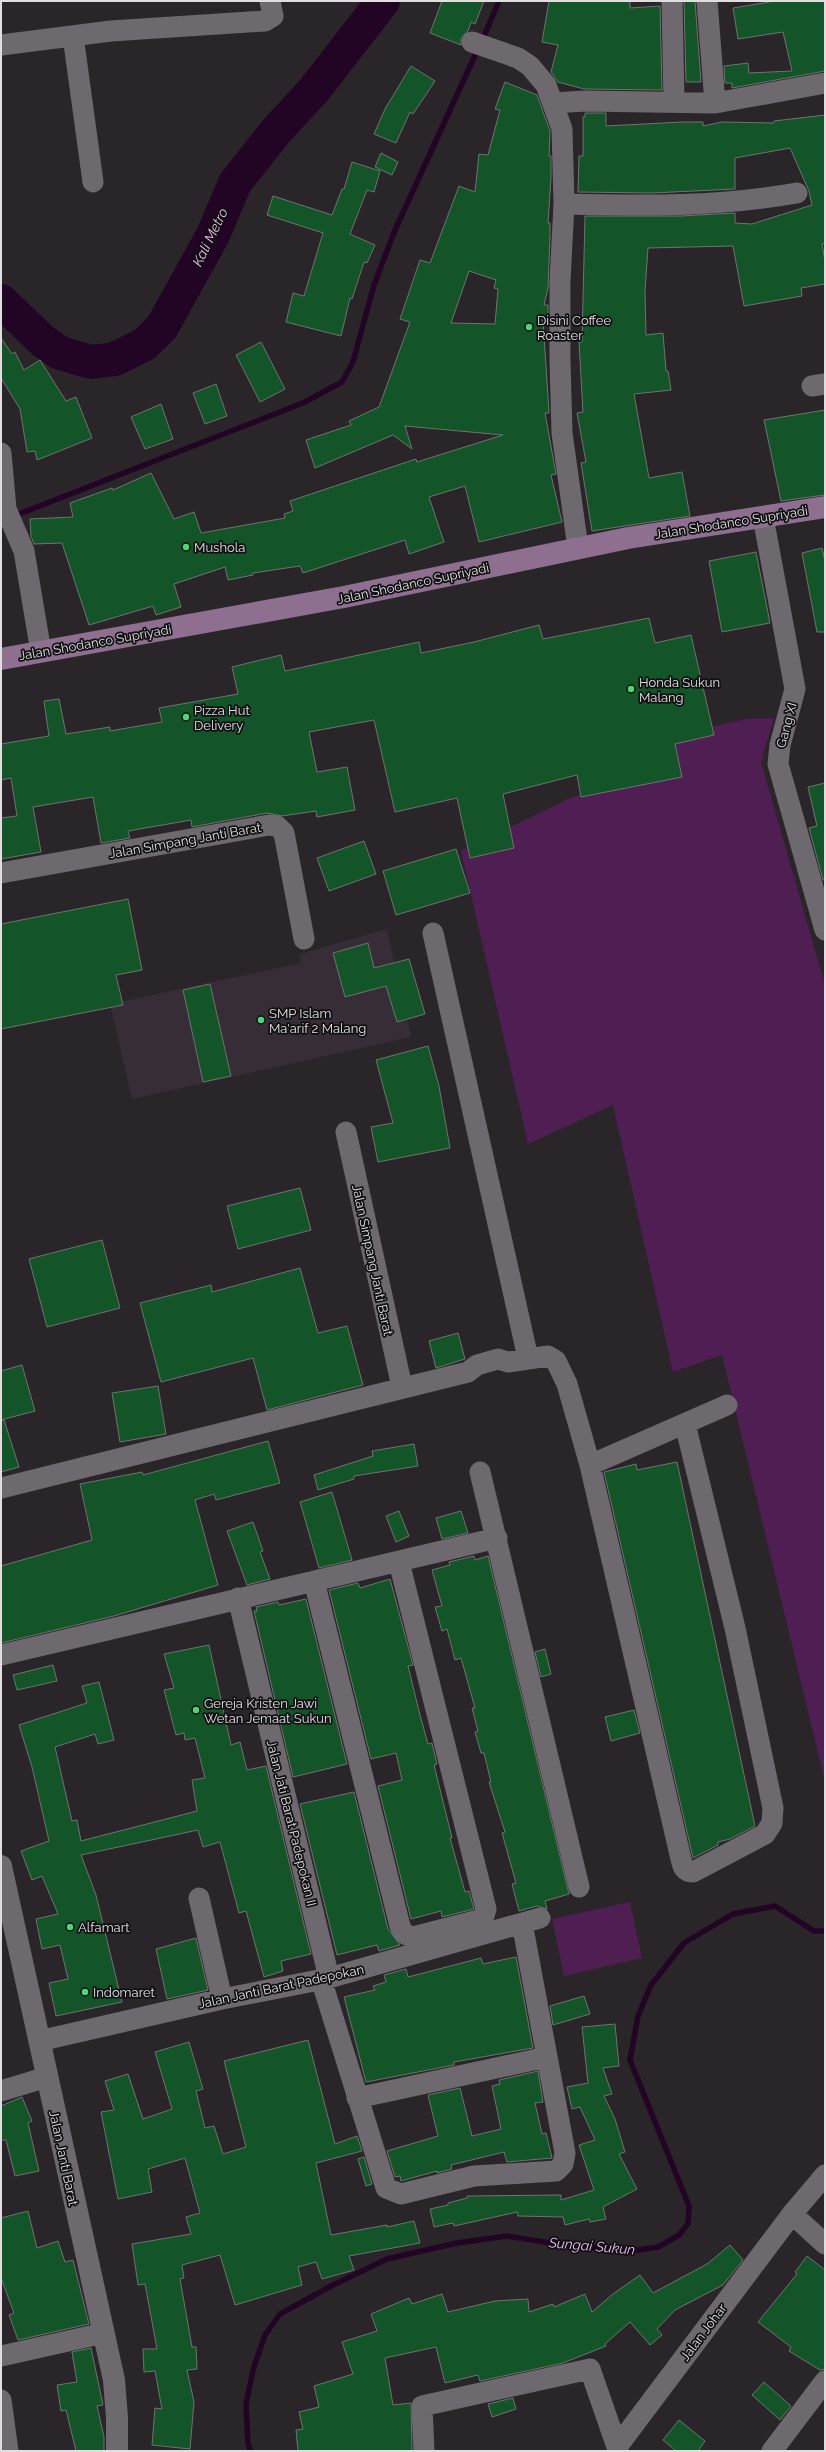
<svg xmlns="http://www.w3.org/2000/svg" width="826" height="2452" viewBox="0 0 826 2452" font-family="Raleway,sans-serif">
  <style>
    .built { fill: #362d36 }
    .green { fill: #4f1e53 }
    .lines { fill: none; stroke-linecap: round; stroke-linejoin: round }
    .stream { stroke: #220425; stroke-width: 5.5 }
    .river { stroke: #220425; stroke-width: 34 }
    .building { fill: #135528; stroke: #6e746f; fill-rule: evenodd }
    .minor { stroke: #6e696e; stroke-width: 21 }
    .tertiary { stroke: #6e696e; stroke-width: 22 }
    .primary { stroke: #8e6f90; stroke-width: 22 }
    .poi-dot { fill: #4ed675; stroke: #100f11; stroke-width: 1.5 }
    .labels { text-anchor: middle; stroke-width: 3.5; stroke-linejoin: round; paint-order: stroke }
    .poi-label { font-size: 13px; fill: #e1dee1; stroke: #100f11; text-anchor: start }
    .street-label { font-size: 13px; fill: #e1dee1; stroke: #100f11 }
    .water-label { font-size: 14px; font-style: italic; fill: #f1bef4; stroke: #100f11 }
  </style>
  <rect width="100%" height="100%" fill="#292529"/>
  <path class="built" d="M387 929 411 1037 132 1099 110 1004 301 963 300 954Z"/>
  <path class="green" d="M774 718 761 762 825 985V1782L722 1355 673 1372 613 1105 528 1144 461 851 572 797 664 772 676 735 746 719Z
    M630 1902 642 1958 564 1976 552 1919Z"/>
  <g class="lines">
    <path class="stream" d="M482 41 499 1
      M14 516 303 403 342 382 353 362 374 285 395 230 478 49
      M251 2451 248 2444 246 2404 253 2370 265 2335 280 2314 333 2285 387 2259 457 2243 507 2236 569 2246 639 2250 658 2247 679 2235 688 2224 689 2206 630 2060 638 2016 651 1985 684 1943 733 1914 775 1906 814 1931H825"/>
    <path class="river" d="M1 301 43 341 60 353 91 362 115 359 145 344 162 327 213 235 235 183 276 131 314 90 383 1"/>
  </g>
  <path class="building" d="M442 1H484L475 24 471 22 468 31 461 38V45L430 33Z
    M549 1H630V8L660 6 662 90 584 89 558 82 551 72 558 45 542 42Z
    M684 1H695L701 82H686Z
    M775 1H825V71L732 88V83H725L724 66 748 63 749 73 792 71 783 32 738 39 733 8Z
    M411 66 435 81 413 114 410 112 396 143 374 134 385 109Z
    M505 82 537 95 550 131 549 156H551V178L548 223H550V236L548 288 544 305H548V320H543L549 413H545L556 474 551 475 562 522 479 542 465 486 429 497 444 542 409 554 405 540 303 573 300 566 253 573V575L228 580 225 567 174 584 181 607 156 615 153 606 89 625 62 543 34 544 31 536 30 519 73 517 70 503 112 488 113 490 151 473 174 519 194 512 201 533 285 518 284 514 293 511 290 501 416 459 417 462 503 435 405 426 412 449 393 435 315 468 306 440 351 425 349 421 379 407 410 322 400 319 420 260 430 263 459 186 475 192 479 154 488 155 500 110 495 109ZM469 271 496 280 494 288 498 289 495 324 451 323Z
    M585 113H606V126L682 122H703V126L722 122 773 123 774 121 825 115V243L822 244 825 261V284L801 288 802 296 744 306 733 246 648 248 645 291 646 335 663 333 666 371H668L671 390 634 394 649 478 682 472 690 516 592 531 581 463 586 462 577 413 583 412 579 342H582L585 216H681L735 213V223L752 224 812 205 809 191 790 148 735 158V189L652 193 578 192 579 156H583V117H585Z
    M381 153 398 162 392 175 375 167Z
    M352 162 380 171 374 192 367 190 350 234 375 245 367 263 364 262 352 299 350 298 341 336 286 322 293 293 304 296 323 233 267 215 273 196 332 215 342 189H344Z
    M1 338 12 354 15 352 24 370 40 360 66 401 76 397 92 438 37 460 35 451 27 452 20 409 1 378Z
    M261 342 285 389 260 402 236 355Z
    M216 384 227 416 205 424 193 393Z
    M161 404 173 439 145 449 131 417Z
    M825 410V495L781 501 764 420Z
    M822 548 825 561V632H817L802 553Z
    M756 552 770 623 722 632 709 561Z
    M649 618 655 643 691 635 714 735 675 744 682 777 581 797 577 775 503 794 514 848 470 858 457 798 395 812 374 720 309 732 317 772 347 767 355 810 317 817 316 811 282 816 267 813 192 827 191 820 128 831 130 838 101 843 93 797 33 807 41 852 1 859V818L17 816 11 778 1 780V744L49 736 44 701 59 699 66 734 110 727V731L162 722 159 708 238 694 232 667 281 655 285 671 419 642 421 653 474 642 539 625 543 639Z
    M825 783V880H823L809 828 817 826 808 787Z
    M364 841 376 874 329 891 317 858Z
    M456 849 470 893 396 915 383 871Z
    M128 899 142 970 116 975 123 1005 1 1029V924Z
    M368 943 374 968 409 959 425 1014 397 1022 386 986 345 997 333 953Z
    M210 984 231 1076 203 1082 183 990Z
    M428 1046 439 1086 450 1148 378 1162 371 1127 393 1123 376 1060Z
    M300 1188 311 1230 238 1249 227 1206Z
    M102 1240 120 1308 47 1327 29 1259Z
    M300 1268 318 1333 347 1326 363 1385 267 1410 253 1358 161 1382 140 1303 211 1285 212 1292Z
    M458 1333 465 1359 436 1368 429 1341Z
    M22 1365 35 1411 1 1420V1371Z
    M158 1386 166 1434 120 1442 112 1393Z
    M4 1420 19 1467 1 1472V1421Z
    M268 1441 280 1483 216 1500 214 1494 195 1500 218 1585 114 1616 1 1643V1566L92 1540 80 1484 142 1472 143 1475Z
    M414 1444 418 1466 354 1476V1479L318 1490 314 1475 373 1456 372 1451Z
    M677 1462 755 1826 730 1839 718 1842V1845L693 1858 604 1472 636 1464 637 1470Z
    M332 1492 352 1560 319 1568 300 1502Z
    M399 1511 409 1536 396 1542 386 1516Z
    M461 1511 468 1533 442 1539 436 1518Z
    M253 1522 263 1551 260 1552 270 1579 247 1585 227 1531Z
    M474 1556 475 1560 488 1556 569 1894 545 1901 547 1909 537 1906 519 1911 512 1884 516 1883 502 1833 505 1832 489 1782H491L484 1753H481L475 1732 478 1731 472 1708H475L461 1658 455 1660 447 1629 442 1631 435 1607 442 1606 432 1570 450 1565 449 1562Z
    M390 1579 413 1665 408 1666 420 1715 428 1744 432 1743 437 1764 434 1765 452 1838H450L465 1892 469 1891 474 1909 442 1917 441 1911 411 1919 378 1786 402 1780 396 1753 371 1759 329 1590 358 1583 360 1588Z
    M306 1599 347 1764 293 1777 254 1611H257L256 1607 278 1602 279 1605Z
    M209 1645 231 1745 240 1742 247 1770 266 1766 311 1954 281 1961 283 1971 264 1977 246 1911 239 1913 220 1842 203 1847 198 1830 81 1855 96 1895 122 2002 56 2016 49 1983 68 1979 60 1945 42 1949 36 1919 58 1914 42 1876 32 1880 21 1851 49 1841 32 1767 19 1725 87 1703 82 1686 99 1682 114 1740 98 1744 95 1734 55 1747 72 1821 77 1820 81 1841 197 1811 192 1780 205 1778 195 1738 185 1740 184 1733 176 1735 164 1690 174 1688 164 1654Z
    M545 1649 551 1674 541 1677 535 1652Z
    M53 1665 57 1681 17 1690 13 1675Z
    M634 1710 640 1733 611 1741 605 1717Z
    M354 1792 388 1929 400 1945 379 1951 377 1945 337 1955 300 1804Z
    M196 1938 208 1990 167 1999 156 1949Z
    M516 1957 533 2048 454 2062V2065L366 2082 344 1997 375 1990 373 1986 386 1982 384 1975 406 1969 408 1977 481 1958 483 1964Z
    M584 1996 590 2014 553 2025 550 2006Z
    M615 2024 619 2066 603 2068 612 2094 604 2096 615 2119 625 2152 619 2154 637 2189 603 2207 606 2219 590 2222 589 2219 565 2225 563 2217 518 2216 517 2212 454 2226 453 2223 434 2227 430 2209 448 2205V2203L467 2198V2196L561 2195V2200L594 2190 579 2145 595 2140 580 2107 572 2109 567 2087 588 2083 582 2027Z
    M308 2040 335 2144 357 2136 362 2151 316 2163 331 2235 387 2225V2227L414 2221 420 2243 349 2256 354 2270 322 2279 316 2262 298 2267 302 2285 235 2305 220 2255 182 2265 184 2278 180 2279 192 2347H196L197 2369 187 2370 194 2402 190 2449 152 2445 155 2408 162 2409 155 2371 144 2372 143 2349H157L145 2284 138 2285 132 2244 191 2234 186 2217 200 2213 185 2158 148 2169 152 2192 118 2199 101 2112 114 2110 105 2081 128 2074 143 2119 172 2109 155 2052 189 2042 203 2089 196 2091 205 2128 214 2126 223 2154 246 2147 224 2061Z
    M538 2071 543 2102 535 2103 542 2134 546 2133 552 2158 507 2162 504 2152 451 2165 452 2169 437 2173V2171L401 2181 400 2176 395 2177 387 2151 438 2136 428 2095 460 2088 472 2136 501 2129 492 2086 500 2084 499 2080Z
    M22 2097 32 2121 28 2123 39 2171 15 2176 6 2140H1V2106Z
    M364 2157 372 2184 366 2186 358 2159Z
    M28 2211 37 2248 58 2241 65 2262 73 2260 89 2324 18 2340 9 2315 14 2313 1 2278V2218Z
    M730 2245 743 2260 723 2285 675 2310 657 2329 662 2335 650 2345 630 2322 605 2344 606 2346 563 2363 480 2381 478 2375 445 2383 436 2347 385 2358 393 2405 411 2403 412 2451H298L296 2430 303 2429 299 2412 319 2407 314 2386 353 2374 342 2342 377 2331 371 2314 409 2298 412 2304 442 2294 448 2312 495 2301 528 2299 529 2312 553 2304 554 2307 585 2294 592 2312 613 2294 640 2275 653 2293 707 2264Z
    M807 2256 825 2270V2369L820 2370 789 2351 791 2347 758 2322 797 2274 795 2272Z
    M91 2348 103 2405 97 2406 104 2437V2451H76L66 2410 61 2411 57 2385 77 2382 72 2352Z
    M764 2382 791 2406 780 2420 752 2395Z
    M513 2398 516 2409 492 2417 488 2404Z
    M679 2420 705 2441 698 2451H676L663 2440Z"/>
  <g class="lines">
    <path class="minor" d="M672 1 674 102
      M707 1 715 103
      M73 36 93 182
      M472 42 518 58 530 66 546 85 562 129 564 204 560 281V361L562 433 578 548
      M1 45 111 31 265 21 273 16 270 1
      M553 103 585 101 715 103 825 83
      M564 204C645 206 717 207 797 193
      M812 386 825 384
      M1 453 6 509 24 551 41 652
      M763 517 795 689 780 745 778 764 825 930
      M1 873 269 825 277 826 284 833 304 939
      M433 933 528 1358
      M346 1132 402 1387
      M590 1465 727 1405
      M480 1472 579 1887
      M1 1488 468 1372 477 1365 498 1359 508 1362 548 1356 556 1361 567 1384 590 1465 681 1859C683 1867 684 1872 693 1872L765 1834 772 1823 773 1808 735 1628 685 1424
      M314 1581 400 1926C404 1935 407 1937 417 1936L483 1919 486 1909 399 1562
      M238 1598 329 1978
      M1 1655 497 1538
      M199 1898 222 1999
      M321 1979 386 2188 401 2194 474 2176 556 2171 563 2164 565 2153 522 1923
      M39 2041 222 1999 329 1978 540 1918
      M1 2091 47 2077
      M357 2098 547 2057
      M792 2214 825 2244
      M1 2356 104 2333
      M1 2400 8 2451
      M424 2451 422 2406 590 2369 617 2447
      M618 2451 617 2447 792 2214 825 2175
      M772 2451 825 2381"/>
    <path class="tertiary" d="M1 1866 114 2380 117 2418V2451"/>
    <path class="primary" d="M1 659 344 597 628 538 825 507"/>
  </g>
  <g class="poi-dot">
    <circle cx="529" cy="327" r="4"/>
    <circle cx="186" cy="547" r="4"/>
    <circle cx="631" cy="689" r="4"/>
    <circle cx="186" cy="717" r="4"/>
    <circle cx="261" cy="1020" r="4"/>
    <circle cx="196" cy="1710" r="4"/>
    <circle cx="70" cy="1927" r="4"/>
    <circle cx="85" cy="1992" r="4"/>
  </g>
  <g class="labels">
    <g class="poi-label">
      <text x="537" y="325">Disini Coffee<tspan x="537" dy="15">Roaster</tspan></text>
      <text x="194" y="552">Mushola</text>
      <text x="639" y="687">Honda Sukun<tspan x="639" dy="15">Malang</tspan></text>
      <text x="194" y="715">Pizza Hut<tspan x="194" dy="15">Delivery</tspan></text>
      <text x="269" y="1018">SMP Islam<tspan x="269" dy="15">Ma'arif 2 Malang</tspan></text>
      <text x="204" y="1708">Gereja Kristen Jawi<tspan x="204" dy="15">Wetan Jemaat Sukun</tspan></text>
      <text x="78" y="1932">Alfamart</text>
      <text x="93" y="1997">Indomaret</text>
    </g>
    <g class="street-label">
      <text transform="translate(731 522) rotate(-9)" y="5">Jalan Shodanco Supriyadi</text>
      <text transform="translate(413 583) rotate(-12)" y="5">Jalan Shodanco Supriyadi</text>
      <text transform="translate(95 642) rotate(-10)" y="5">Jalan Shodanco Supriyadi</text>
      <text transform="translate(786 725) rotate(-75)" y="5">Gang XI</text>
      <text transform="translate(185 840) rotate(-10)" y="5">Jalan Simpang Janti Barat</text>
      <text transform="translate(373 1260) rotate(78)" y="5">Jalan Simpang Janti Barat</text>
      <text transform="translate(292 1823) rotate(76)" y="5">Jalan Jati Barat Padepokan II</text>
      <text transform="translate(281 1986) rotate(-12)" y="5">Jalan Janti Barat Padepokan</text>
      <text transform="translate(64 2158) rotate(78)" y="5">Jalan Janti Barat</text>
      <text transform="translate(703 2332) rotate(-53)" y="5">Jalan Johar</text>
    </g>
    <g class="water-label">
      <text transform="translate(210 237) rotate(-64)" y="5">Kali Metro</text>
      <text transform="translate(592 2246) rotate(5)" y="5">Sungai Sukun</text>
    </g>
  </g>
  <rect width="826" height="2452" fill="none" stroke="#e1dee1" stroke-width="4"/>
</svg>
